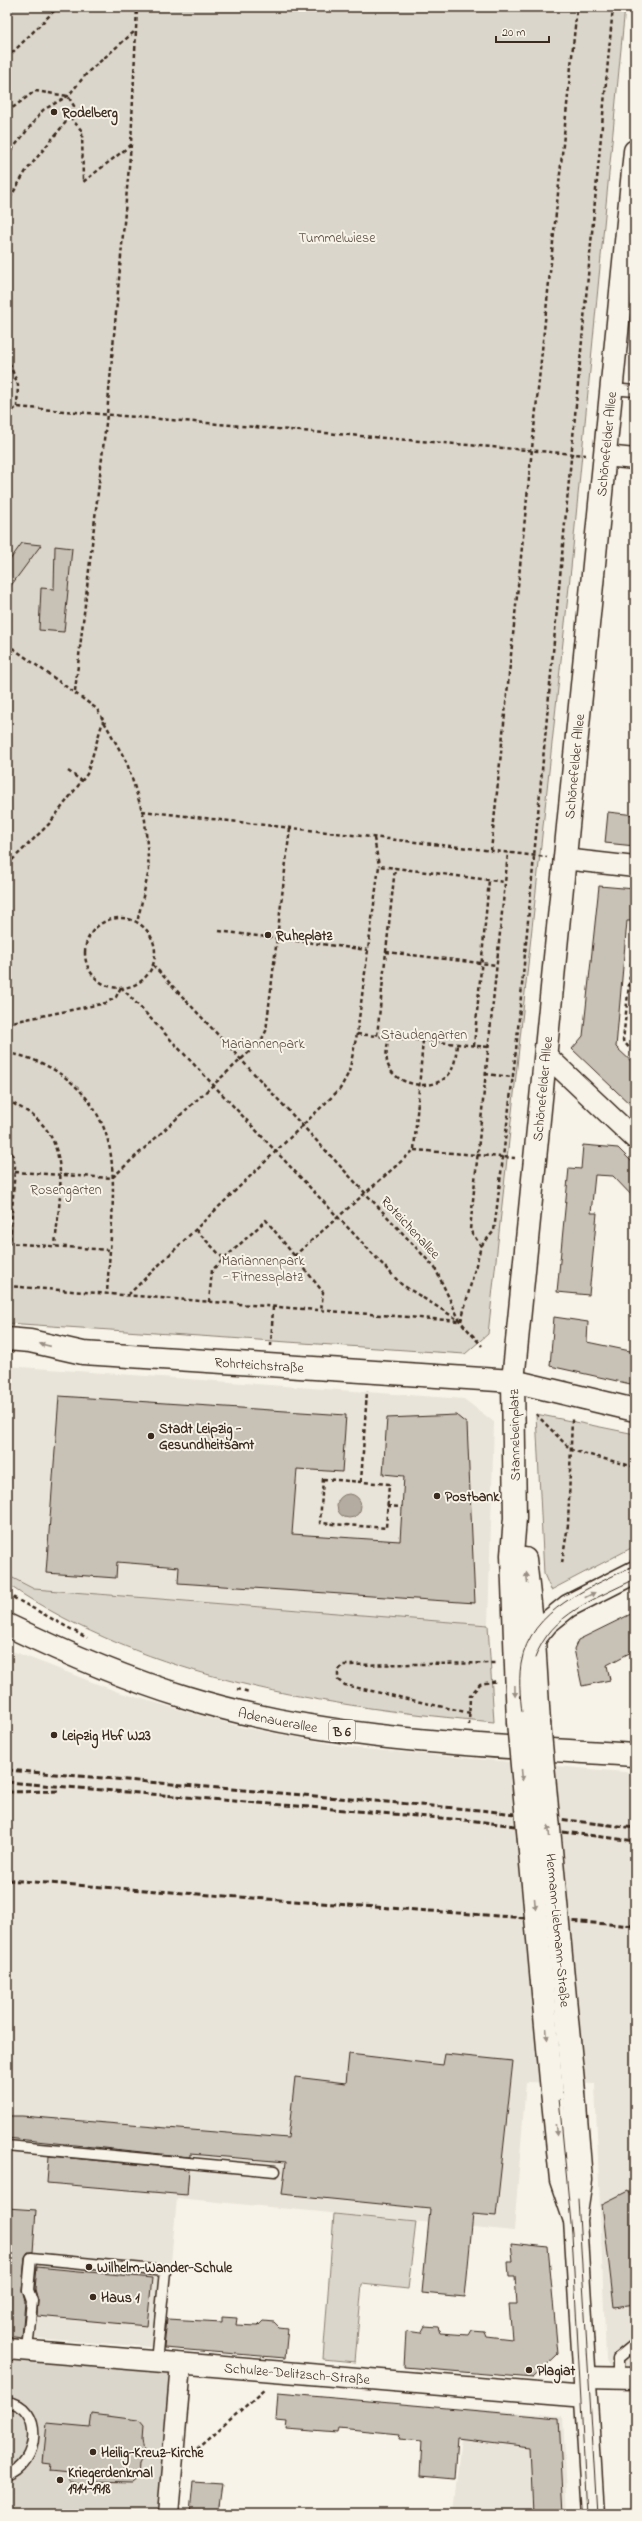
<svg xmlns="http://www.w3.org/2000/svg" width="642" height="2521" viewBox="0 0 642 2521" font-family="'Indie Flower',sans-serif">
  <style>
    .built { fill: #e9e4d9 }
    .green { fill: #dbd6cb; stroke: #8b8074 }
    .water { fill: #b4aca0; stroke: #84786c }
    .building { fill: #c8c1b6; stroke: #3b2a1e }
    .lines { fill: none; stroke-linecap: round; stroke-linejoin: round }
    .service-casing { stroke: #3b2a1e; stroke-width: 13 }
    .minor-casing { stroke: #3b2a1e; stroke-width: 23 }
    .secondary-casing { stroke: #3b2a1e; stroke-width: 25 }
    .primary-casing { stroke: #3b2a1e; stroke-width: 25 }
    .path { stroke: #3b2a1e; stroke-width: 2.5; stroke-dasharray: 4 3; stroke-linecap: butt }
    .service { stroke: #f7f3e8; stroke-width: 10 }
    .minor { stroke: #f7f3e8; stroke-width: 20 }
    .secondary { stroke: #f7f3e8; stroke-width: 22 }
    .primary { stroke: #f7f3e8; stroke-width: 22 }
    .tram { stroke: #3b2a1e; stroke-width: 1 }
    .rail { stroke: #3b2a1e; stroke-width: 3; stroke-dasharray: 6 3; stroke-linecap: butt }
    .secondary-bridge-casing { stroke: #3b2a1e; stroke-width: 25; stroke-linecap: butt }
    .secondary-bridge { stroke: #f7f3e8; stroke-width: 22 }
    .oneway { fill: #998e83 }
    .poi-dot { fill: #3b2a1e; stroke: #f7f3e8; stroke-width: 1.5 }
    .labels { text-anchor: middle; stroke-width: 4; stroke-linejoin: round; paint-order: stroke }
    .shield { fill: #f7f3e8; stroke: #73665b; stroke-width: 1 }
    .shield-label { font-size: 13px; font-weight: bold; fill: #3b2a1e }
    .poi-label { font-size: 14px; font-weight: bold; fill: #3b2a1e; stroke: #f7f3e8; text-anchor: start }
    .park-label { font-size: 14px; fill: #5b4c41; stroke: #f7f3e8 }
    .street-label { font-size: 14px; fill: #3b2a1e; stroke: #f7f3e8 }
  </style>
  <rect width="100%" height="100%" fill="#f7f3e8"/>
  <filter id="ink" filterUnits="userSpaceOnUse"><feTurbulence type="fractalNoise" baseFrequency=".025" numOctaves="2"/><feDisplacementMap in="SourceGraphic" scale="8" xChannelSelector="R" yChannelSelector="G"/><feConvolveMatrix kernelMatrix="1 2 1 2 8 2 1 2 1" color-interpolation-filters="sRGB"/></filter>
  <g filter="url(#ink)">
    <path class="built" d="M7 1366 464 1399 494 1422 488 1625 494 1722 396 1713 300 1696 229 1680 158 1659 92 1631 29 1599 7 1584Z
      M7 1649 118 1692 241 1727 353 1748 635 1773V2370L611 2369 606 2359 595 2084 526 2082 514 2231 177 2198 163 2348 7 2336Z
      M464 2408 563 2416 568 2514H453Z"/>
    <path class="green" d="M7 7H625L571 568 488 1334 465 1354 7 1323Z
      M536 1414 635 1434V1546L551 1590 544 1574Z
      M7 1575 34 1589 488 1625 494 1722C327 1707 149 1680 7 1584Z
      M334 2214 416 2222 408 2289 362 2284 355 2362 323 2359Z
      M7 2355 173 2372 160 2514H7Z"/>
    <path class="water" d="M337 1506a12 12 0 1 1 24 0a12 12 0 1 1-24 0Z"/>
    <path class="building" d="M22 543 41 545 7 591V564Z
      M55 546 72 548 64 632 39 630 41 588 54 589Z
      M608 812 635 815V846L605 843Z
      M599 886 635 889V921H627L616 1047 635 1065V1109L572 1049 583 1036Z
      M583 1145 618 1148 635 1165V1199L613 1176 595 1175 591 1213H597L589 1295 557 1292 569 1168 581 1169Z
      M554 1317 588 1322 587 1342 635 1352V1385L550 1366Z
      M59 1396 346 1415 342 1472 297 1469 292 1534 400 1541 404 1476 383 1474 387 1418 456 1415 467 1424 475 1603 178 1583 179 1567 117 1562 116 1578 46 1573Z
      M635 1612V1650L607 1665 610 1680 582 1686 574 1649 578 1640Z
      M349 2054 443 2065 445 2054 513 2061 496 2216 473 2214 465 2297 422 2293 430 2209 282 2194 286 2162 190 2154V2157L7 2138V2116H22L288 2138 295 2077 346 2083Z
      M49 2156 189 2169 187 2195 47 2183Z
      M628 2191 635 2201V2304L614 2307 602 2204Z
      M7 2208 36 2210 33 2252H28L25 2257 22 2290 25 2302 22 2338 7 2336Z
      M511 2243 548 2247 558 2354 533 2378 404 2367 406 2331 421 2333 425 2326 438 2327 440 2333 468 2335 471 2330 484 2331 486 2336 512 2339 509 2304H517L515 2277H509L508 2262H513Z
      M37 2267 152 2278 147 2326 37 2316 38 2301 35 2289Z
      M222 2317 237 2318 236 2325 258 2326 263 2321 274 2322 279 2327 288 2328 285 2358 164 2348 167 2319 222 2322Z
      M278 2393 559 2418 564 2514H533L530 2447 457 2438 454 2479 420 2476 422 2441 399 2439 400 2434 339 2428 338 2433 286 2429 287 2422 276 2421Z
      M92 2414 138 2420 143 2426 142 2440 145 2453 139 2464 138 2477 132 2482 90 2481 89 2485 69 2483 70 2473 50 2471 51 2464 43 2463 47 2423 90 2427Z
      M193 2482 222 2484 218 2514H190Z"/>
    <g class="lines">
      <defs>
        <path id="service" d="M611 389 635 391
          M7 2146 275 2171
          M27 2350 32 2301 28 2290 31 2258 165 2271 156 2362
          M618 2378V2358L635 2344
          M7 2402C44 2406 40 2464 7 2474"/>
        <g id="minor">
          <path d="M605 456 635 459"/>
          <path d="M564 859 635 867"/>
          <path d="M545 1054 635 1139"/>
          <path id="s1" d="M7 2349 586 2397"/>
          <path d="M585 2377 635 2378"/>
          <path d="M168 2514 181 2365"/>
        </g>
        <g id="secondary">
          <path id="s2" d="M7 1339 30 1341 83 1353 513 1381 635 1410"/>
          <path d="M525 1559 534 1640 539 1723"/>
          <path d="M529 1645 547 1623 568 1606 635 1572"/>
          <path id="s3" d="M518 1722 512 1555 515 1518 513 1381 635 151"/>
          <path d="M552 2091 561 2180 574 2218"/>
          <path d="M574 2093 581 2180 575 2220 593 2514"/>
        </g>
        <g id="primary">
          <path id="s4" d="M7 1625C65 1653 123 1678 185 1697 330 1742 485 1745 635 1755"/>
        </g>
      </defs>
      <use href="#service" class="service-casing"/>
      <use href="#minor" class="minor-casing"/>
      <use href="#secondary" class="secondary-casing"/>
      <use href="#primary" class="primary-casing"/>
      <path class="path" d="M7 58 58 7
        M7 112 35 91 68 96 74 106 70 117 26 171 7 203
        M70 117 82 131 83 182 131 145
        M7 156 43 110 68 96 88 72 135 31
        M7 357 18 385 17 407
        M7 415 17 407 586 455
        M7 644 97 709 127 763 145 820 149 870 137 923
        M75 691 107 414 131 144 137 7
        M68 771 82 781
        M142 811 547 857
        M374 838 379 866
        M491 851 577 7
        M7 865 49 824 87 774 103 721
        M85 953a35 35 0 1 1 70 0a35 35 0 1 1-70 0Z
        M635 927 623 1041 635 1054
        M219 931 368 950
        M386 952 497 965
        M153 965 435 1268 460 1321 482 1346
        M635 979 629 984 635 991
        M121 987 401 1284 460 1321
        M7 1023 106 1003 116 997 121 987
        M357 1034 377 1036
        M389 1037C387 1046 385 1056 388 1065 395 1085 429 1091 445 1078 455 1071 456 1055 457 1044
        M474 1046 489 880
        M488 1047 377 1036 395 868 505 882
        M7 1053C56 1060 98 1096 109 1145 118 1185 109 1251 107 1294
        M485 1074 513 1077
        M7 1100C17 1106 29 1111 38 1120 72 1151 58 1206 55 1246
        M7 1147 13 1155 15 1166 10 1243
        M414 1150 515 1158
        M15 1172 112 1178 261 1041 266 1031 290 828
        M196 1230 224 1259
        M7 1243 109 1250
        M481 1246 494 1231 516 1050 613 7
        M294 1256 414 1150 423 1040
        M7 1286 459 1321
        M128 1295 340 1089 349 1072 357 1034 379 866 395 868
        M209 1302 212 1270 266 1220 323 1292 321 1311
        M461 1321 481 1246 470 1230 508 853
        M271 1346 273 1307
        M536 1414 571 1450 635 1467
        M323 1479 389 1484 386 1528 320 1523Z
        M361 1482 367 1391
        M387 1506 402 1507
        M562 1563 568 1525 572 1419
        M7 1594 87 1638
        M237 1689 250 1692
        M470 1713 345 1685 338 1680V1671L343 1665 497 1663
        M469 1725 470 1696 480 1684 498 1681
        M192 2453 265 2389"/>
      <use href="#service" class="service"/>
      <use href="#minor" class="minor"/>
      <use href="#secondary" class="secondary"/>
      <use href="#primary" class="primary"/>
      <path class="tram" d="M535 1658C551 1613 596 1599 635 1579
        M578 2199 597 2514
        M587 2514 572 2234 523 1722C521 1703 518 1683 521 1664 530 1608 591 1588 635 1565"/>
      <path class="rail" d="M7 1770 480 1810 635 1828
        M7 1782 476 1821 635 1841
        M7 1792 59 1791
        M7 1880 635 1926"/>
      <defs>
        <g id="secondary-bridge">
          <path d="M518 1722 552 2091"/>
          <path id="s5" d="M539 1723 574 2093"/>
        </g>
      </defs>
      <use href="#secondary-bridge" class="secondary-bridge-casing"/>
      <use href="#secondary-bridge" class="secondary-bridge"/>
    </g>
    <defs><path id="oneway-solid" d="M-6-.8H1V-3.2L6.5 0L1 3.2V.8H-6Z"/></defs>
    <g class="oneway">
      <use href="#oneway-solid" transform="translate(45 1345) rotate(-167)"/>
      <use href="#oneway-solid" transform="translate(527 1578) rotate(-96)"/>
      <use href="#oneway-solid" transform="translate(590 1595) rotate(-27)"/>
      <use href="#oneway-solid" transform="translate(515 1691) rotate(89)"/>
      <use href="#oneway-solid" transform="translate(522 1775) rotate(85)"/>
      <use href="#oneway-solid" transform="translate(549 1831) rotate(-95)"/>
      <use href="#oneway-solid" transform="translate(535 1904) rotate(85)"/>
      <use href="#oneway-solid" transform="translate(547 2034) rotate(85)"/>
      <use href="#oneway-solid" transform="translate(556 2130) rotate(84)"/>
    </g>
  </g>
  <g class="poi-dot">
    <circle cx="54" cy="112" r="4"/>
    <circle cx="268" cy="935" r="4"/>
    <circle cx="151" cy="1436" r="4"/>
    <circle cx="437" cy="1496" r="4"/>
    <circle cx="54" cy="1735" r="4"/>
    <circle cx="89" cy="2267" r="4"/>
    <circle cx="93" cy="2297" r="4"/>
    <circle cx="529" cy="2370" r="4"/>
    <circle cx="93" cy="2452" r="4"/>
    <circle cx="60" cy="2480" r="4"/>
  </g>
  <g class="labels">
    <rect class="shield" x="329" y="1720" width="26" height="22" rx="3"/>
    <g class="shield-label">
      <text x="342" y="1736">B 6</text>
    </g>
    <g class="poi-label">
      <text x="62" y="117">Rodelberg</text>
      <text x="276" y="940">Ruheplatz</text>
      <text x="159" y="1433">Stadt Leipzig -<tspan x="159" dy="16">Gesundheitsamt</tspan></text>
      <text x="445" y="1501">Postbank</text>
      <text x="62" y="1740">Leipzig Hbf W23</text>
      <text x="97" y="2272">Wilhelm-Wander-Schule</text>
      <text x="101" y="2302">Haus 1</text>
      <text x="537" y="2375">Plagiat</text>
      <text x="101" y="2457">Heilig-Kreuz-Kirche</text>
      <text x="68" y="2477">Kriegerdenkmal<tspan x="68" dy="16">1914-1918</tspan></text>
    </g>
    <g class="park-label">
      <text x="337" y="242">Tummelwiese</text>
      <text x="424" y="1039">Staudengarten</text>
      <text x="263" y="1048">Mariannenpark</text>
      <text x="66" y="1194">Rosengarten</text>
      <text x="263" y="1265">Mariannenpark<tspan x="263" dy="16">- Fitnessplatz</tspan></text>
    </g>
    <g class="street-label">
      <text dy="5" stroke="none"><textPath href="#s3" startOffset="1283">Schönefelder Allee</textPath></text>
      <text dy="5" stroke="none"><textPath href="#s3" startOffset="959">Schönefelder Allee</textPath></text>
      <text dy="5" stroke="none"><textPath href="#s3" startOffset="635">Schönefelder Allee</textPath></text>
      <text transform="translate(411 1227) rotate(47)" y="5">Roteichenallee</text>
      <text dy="5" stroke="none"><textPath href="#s2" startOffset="254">Rohrteichstraße</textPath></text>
      <text transform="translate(514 1435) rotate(-91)" y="5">Stannebeinplatz</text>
      <text dy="5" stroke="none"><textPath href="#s4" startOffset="288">Adenauerallee</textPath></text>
      <text dy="5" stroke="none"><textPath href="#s5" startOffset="208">Hermann-Liebmann-Straße</textPath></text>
      <text dy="5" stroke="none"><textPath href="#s1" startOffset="291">Schulze-Delitzsch-Straße</textPath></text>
    </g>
  </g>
  <rect width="642" height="2521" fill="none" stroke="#f7f3e8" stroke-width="24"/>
  <rect x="12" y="12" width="618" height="2497" fill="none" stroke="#3b2a1e" stroke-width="1.5" filter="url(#ink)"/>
  <path d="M496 36v6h53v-6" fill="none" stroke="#3b2a1e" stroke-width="2"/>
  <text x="502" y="36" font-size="12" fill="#3b2a1e" stroke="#f7f3e8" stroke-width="3" paint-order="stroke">20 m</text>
</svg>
